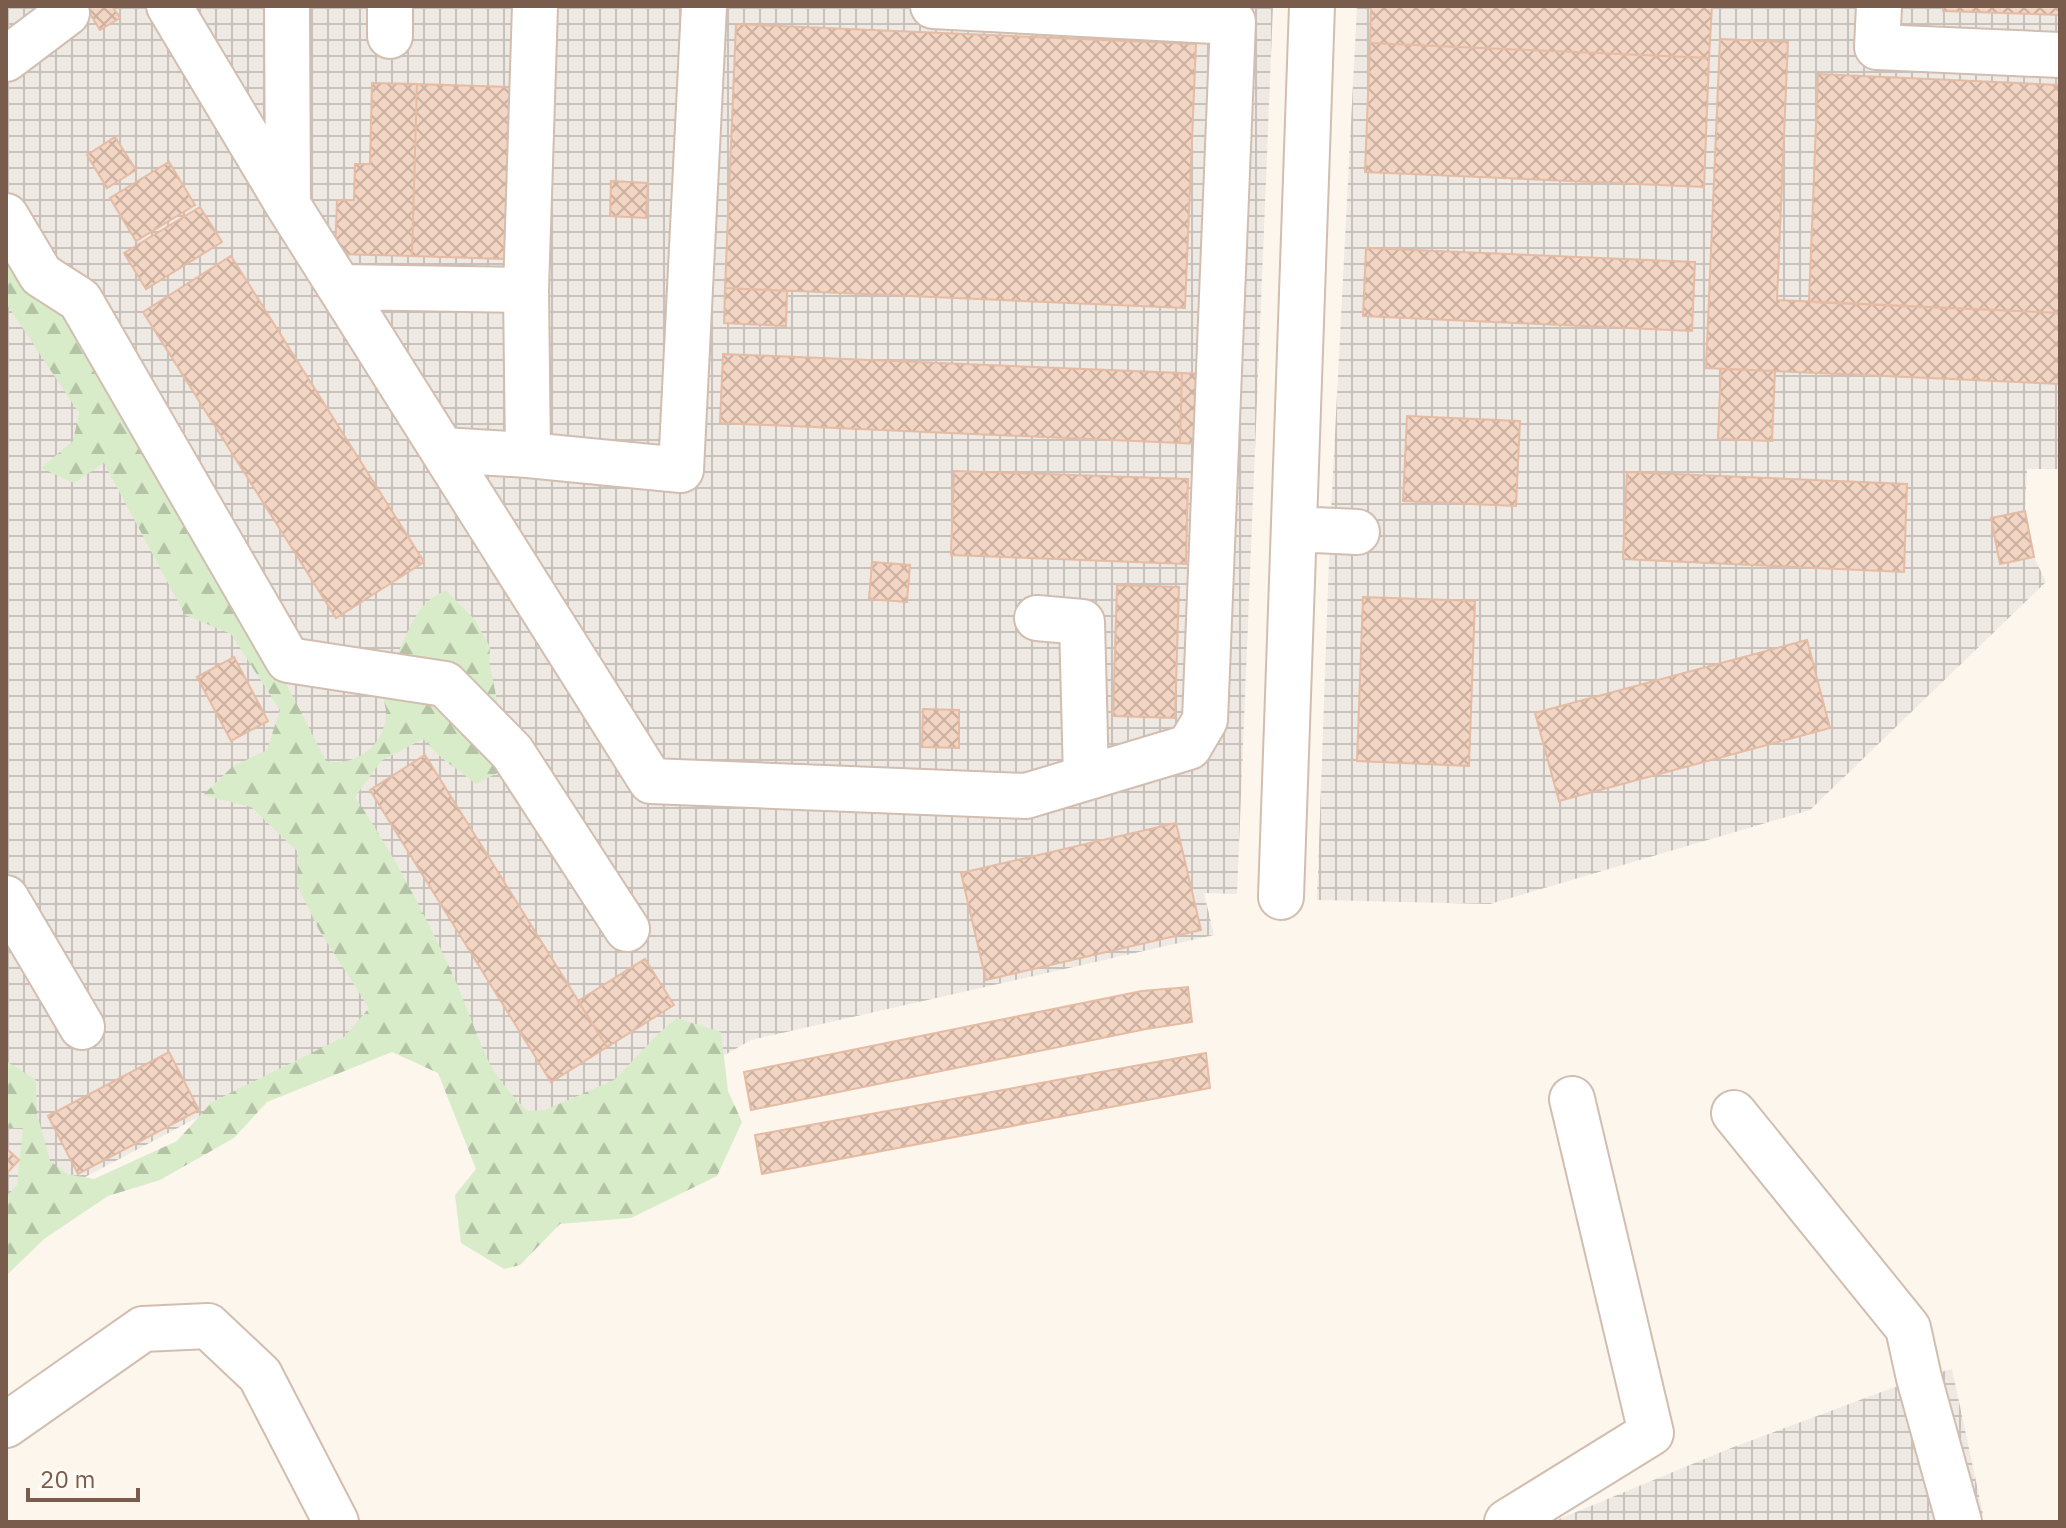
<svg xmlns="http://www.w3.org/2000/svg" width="2066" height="1528" viewBox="0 0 2066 1528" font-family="'IBM Plex Sans',sans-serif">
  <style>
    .industrial { fill: url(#industrial-grid) }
    .forest { fill: url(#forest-firs) }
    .building { fill: url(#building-cross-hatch); stroke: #e6bba3; stroke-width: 2 }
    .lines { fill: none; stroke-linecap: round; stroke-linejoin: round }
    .minor-casing { stroke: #d1beb0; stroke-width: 48 }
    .minor { stroke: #fff; stroke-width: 44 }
  </style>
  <defs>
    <pattern id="industrial-grid" width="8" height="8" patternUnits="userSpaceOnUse" patternTransform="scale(2)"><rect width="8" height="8" fill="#efe9e4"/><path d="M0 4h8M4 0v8" fill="none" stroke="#c7c0bb"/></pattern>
    <pattern id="forest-firs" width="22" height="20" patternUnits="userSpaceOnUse" patternTransform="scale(2)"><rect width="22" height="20" fill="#d8ecc9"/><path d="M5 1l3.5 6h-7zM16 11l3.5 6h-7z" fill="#b4c2a5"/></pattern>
    <pattern id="building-cross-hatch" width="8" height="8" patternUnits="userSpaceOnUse" patternTransform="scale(2)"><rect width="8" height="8" fill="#f3d5c3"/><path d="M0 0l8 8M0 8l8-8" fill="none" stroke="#cab0a1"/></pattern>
  </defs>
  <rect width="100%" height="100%" fill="#fdf6ec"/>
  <path class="industrial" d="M6 6H1273L1237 894 1204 893 1214 935 751 1040 528 1167 445 1022 272 1078 6 1219Z
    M1357 6H2060V469H2027L2025 511 2034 557 2046 582 1810 810 1490 904 1317 900 1330 531Z
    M1952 1369 1983 1514 1976 1522H1552L1731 1448 1919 1378Z"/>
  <path class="forest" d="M6 260 16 270 67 306 285 681 326 761C356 767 383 746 386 716 387 708 382 700 384 692 386 679 410 623 418 613 425 602 435 595 446 590L475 620 490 647 489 661 501 720 507 768 476 784 443 759 423 739 381 761 355 797C394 855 423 910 452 973 465 1001 474 1030 487 1058 496 1078 512 1095 527 1111L545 1110 614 1080 660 1032 677 1018 721 1032 728 1091 742 1122 717 1176 631 1218 560 1224 520 1265 504 1269 461 1243 455 1195 476 1169 438 1073 392 1052 267 1102 234 1138 160 1180 108 1196 44 1239 6 1276V1197L17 1185 23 1128H6V1061L36 1080 37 1114 50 1161 67 1174 94 1179 177 1141 212 1102 344 1037 369 1008 319 930 297 885 298 852 251 807 203 795 232 767 267 750 280 710 231 634 185 615 104 463 74 483 41 468 73 441 79 413 6 303Z"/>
  <path class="building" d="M85 6H112L120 18 100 30Z
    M1371 6H1712L1709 58 1370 43Z
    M1943 6H2060V15L1943 11Z
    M1033 17 1134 22 1133 41 1032 37Z
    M736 24 1196 44 1185 308 725 288Z
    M1720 39 1788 42 1777 300 2060 313V384L1706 368Z
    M1370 43 1709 58 1704 187 1365 172Z
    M1818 74 2060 85V313L1809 302Z
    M372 83 417 84 412 256 335 254 337 200H354L355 164H370Z
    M417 84 510 87 505 259 412 256Z
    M115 137 136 170 107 188 87 155Z
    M169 162 195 205 136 241 110 198Z
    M611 181 648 183 646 218 610 216Z
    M200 207 222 242 146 289 124 253Z
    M1366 248 1695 262 1692 331 1363 316Z
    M231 256 424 562 336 618 143 312Z
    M725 288 787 291 786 326 724 323Z
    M723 354 1182 373 1180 443 720 423Z
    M1721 369 1775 371 1772 441 1718 439Z
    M1182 373 1209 374 1206 444 1180 443Z
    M1407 416 1520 421 1516 506 1403 501Z
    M954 471 1188 479 1186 564 951 555Z
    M1627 472 1907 484 1904 572 1623 559Z
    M2025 511 2034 557 2000 564 1991 518Z
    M872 562 910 565 907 602 869 599Z
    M1117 585 1179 587 1175 718 1113 716Z
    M1363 597 1475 601 1469 766 1357 761Z
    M1807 640 1830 728 1559 801 1535 713Z
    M234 657 268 721 231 741 197 677Z
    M923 709 959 710V748L922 747Z
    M425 755 607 1047 551 1082 370 790Z
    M1176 823 1201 930 986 980 961 873Z
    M645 959 674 1005 607 1047 578 1001Z
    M1188 987 1192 1022 1146 1029 751 1110 744 1072 1142 991Z
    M169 1052 199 1110 78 1174 48 1116Z
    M1206 1053 1210 1088 762 1174 755 1135Z
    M6 1148 19 1160 6 1174Z"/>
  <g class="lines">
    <defs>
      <path id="minor" d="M169 6 288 205 651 781 1026 796 1189 747 1205 720 1233 22 933 6
        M287 6 288 204
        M1879 6 1877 47 2060 55
        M390 36V6
        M6 59 67 13
        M6 216 41 275 80 300 288 660 445 684 512 752 627 929
        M341 287 526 290
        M443 450 528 455 681 470 704 6
        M528 455 526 290 535 6
        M1294 529 1357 532
        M1037 618 1082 622 1086 778
        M1281 897 1312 6
        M6 898 82 1027
        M1734 1113 1908 1328 1919 1378 1959 1522
        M6 1425 143 1329 208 1326 260 1375 336 1522
        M1507 1522 1651 1433 1572 1099"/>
    </defs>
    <use href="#minor" class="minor-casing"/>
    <use href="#minor" class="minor"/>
  </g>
  <rect width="2066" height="1528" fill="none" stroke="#7a5c4d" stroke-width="16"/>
  <path d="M28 1488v12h110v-12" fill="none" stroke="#7a5c4d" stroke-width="4"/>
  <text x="40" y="1488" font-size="24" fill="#7a5c4d" stroke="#fffaf3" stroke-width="6" paint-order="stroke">20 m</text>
</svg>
